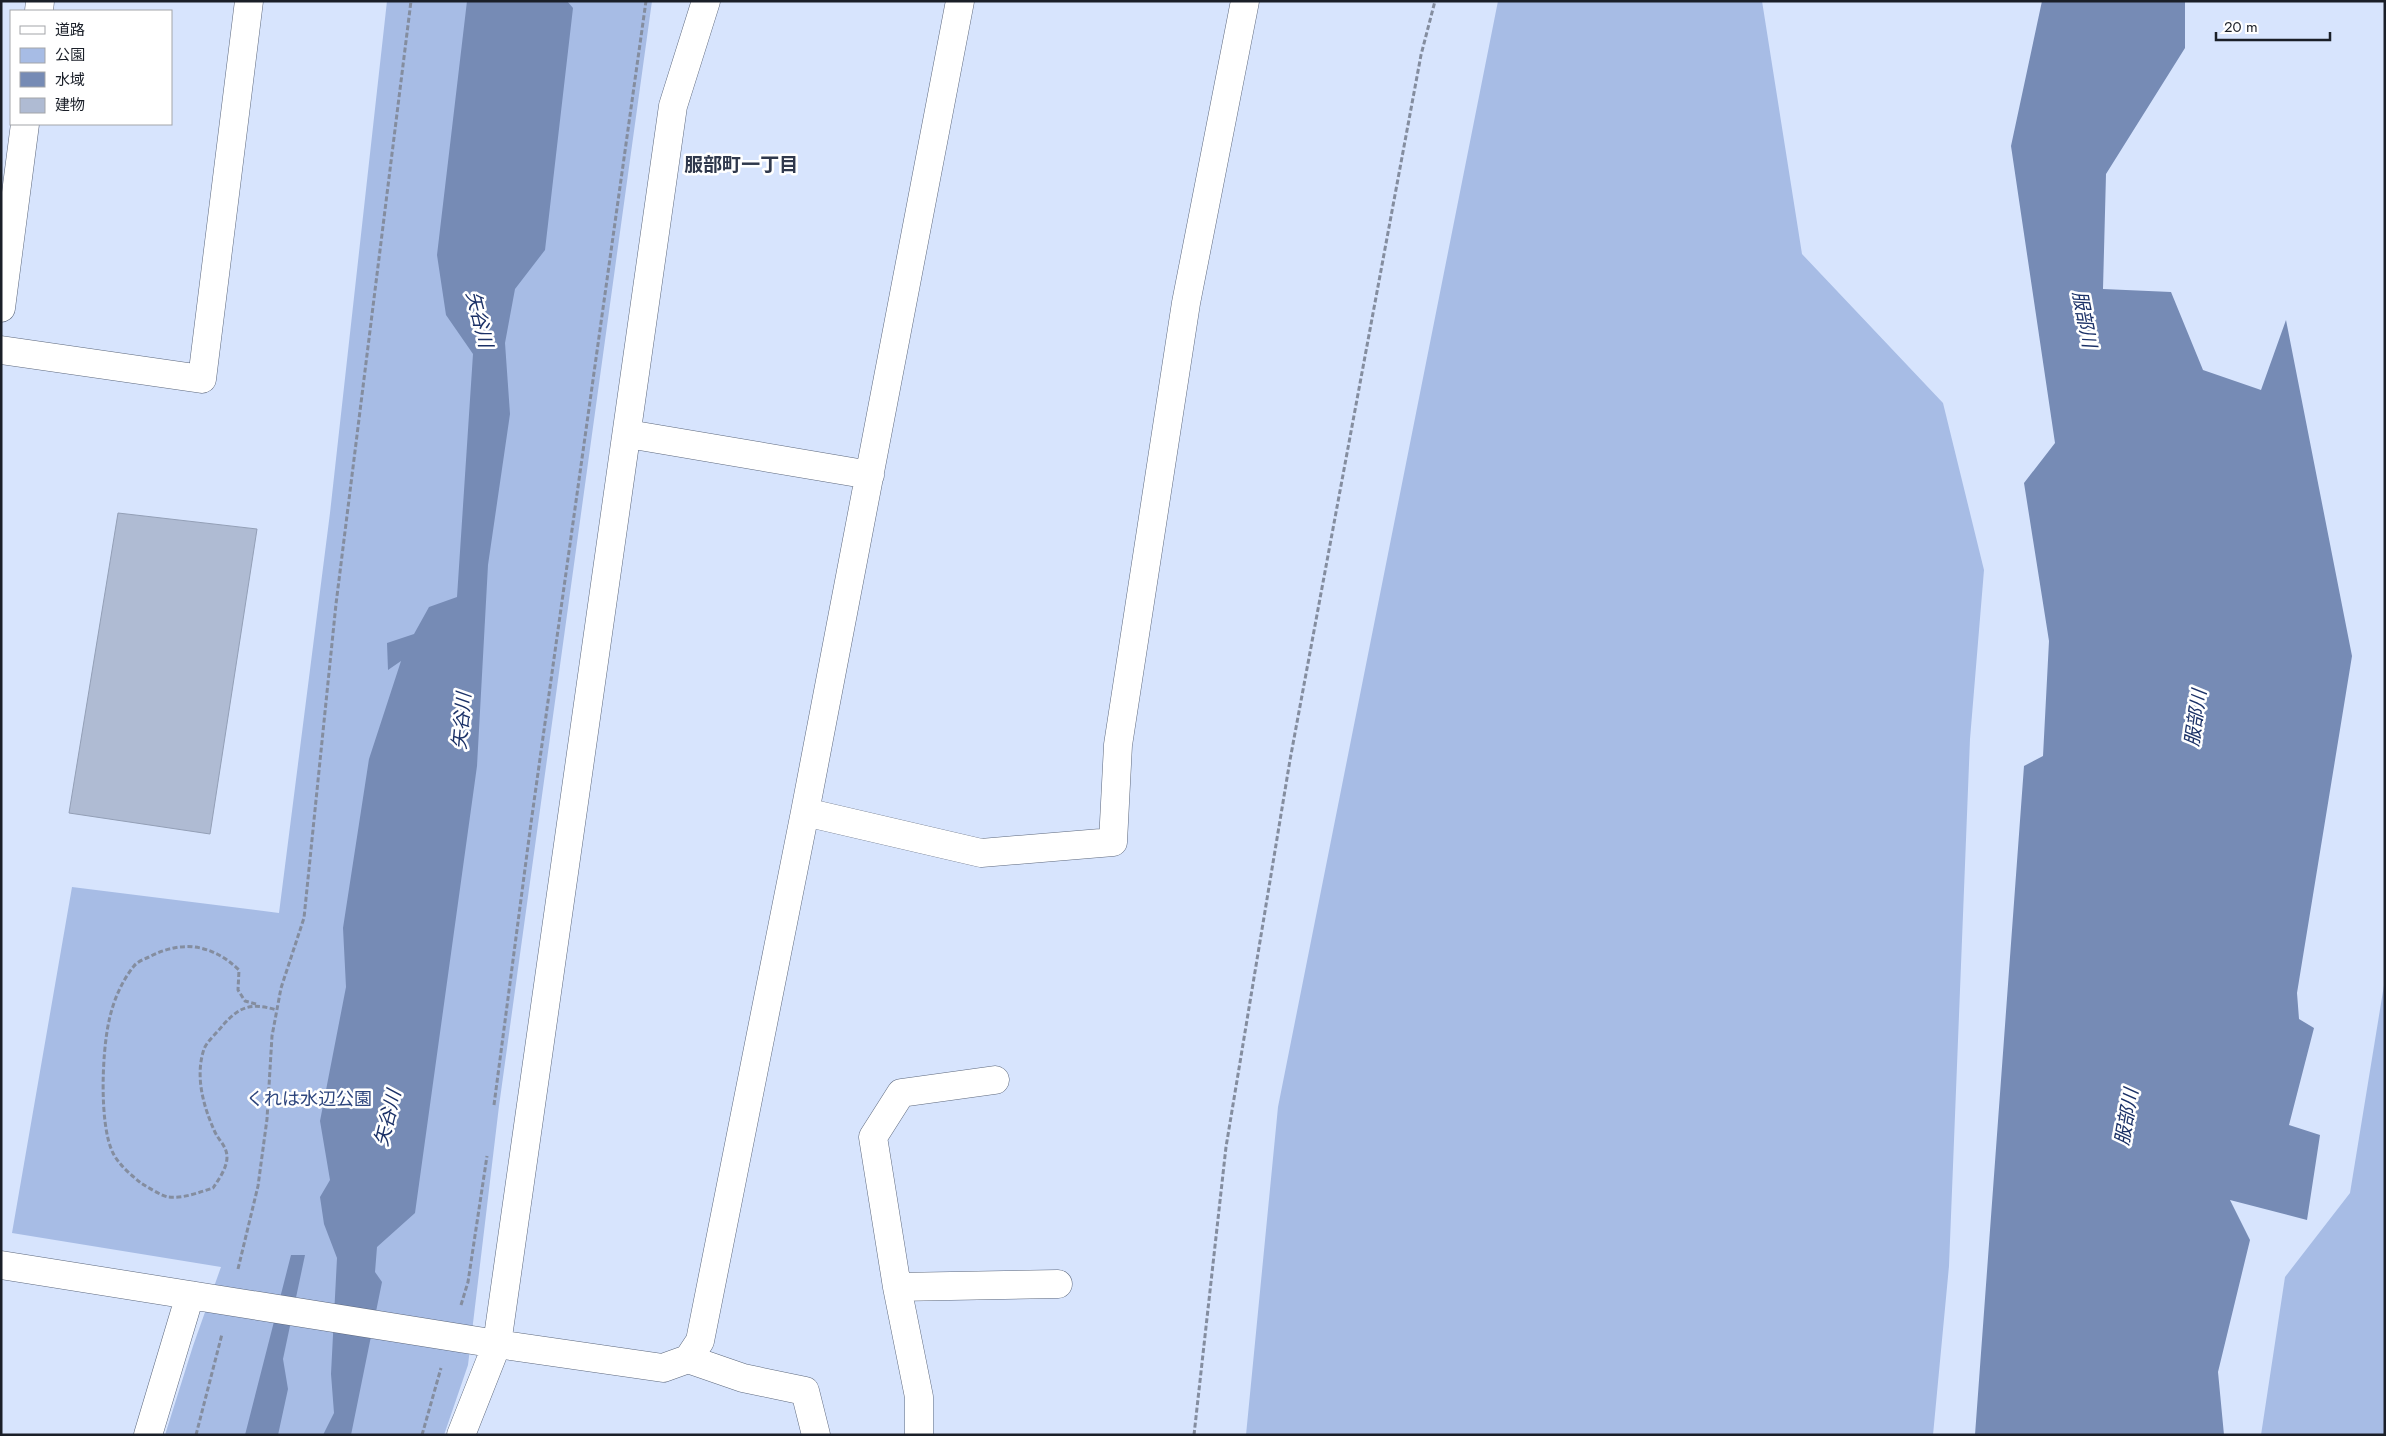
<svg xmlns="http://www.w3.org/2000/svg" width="2386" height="1436" viewBox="0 0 2386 1436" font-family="Jost,'Noto Sans JP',sans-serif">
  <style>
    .green { fill: #a7bce5 }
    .water { fill: #768bb5 }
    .building { fill: #afbbd3; stroke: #939fb6 }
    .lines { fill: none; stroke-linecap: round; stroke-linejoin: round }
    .minor-casing { stroke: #5d687d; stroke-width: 29 }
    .path { stroke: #848d9f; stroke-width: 3; stroke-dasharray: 5 2.5; stroke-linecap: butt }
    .minor { stroke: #fff; stroke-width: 28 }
    .labels { text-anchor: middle; stroke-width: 5; stroke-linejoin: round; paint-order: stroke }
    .park-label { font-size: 18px; fill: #2d457d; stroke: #fff }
    .neighbourhood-label { font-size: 19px; font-weight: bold; fill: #2f384c; stroke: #fff }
    .water-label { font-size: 19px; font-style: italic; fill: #1b3167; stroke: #fff }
  </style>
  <rect width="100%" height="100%" fill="#d7e4fd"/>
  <path class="green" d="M387 1H652L499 1106 468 1365 444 1435H165L193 1346 221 1267 12 1233 72 887 279 913 330 513Z
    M1498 1H1762L1802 254 1943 403 1984 570 1970 739 1949 1266 1933 1435H1246L1278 1107Z
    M2385 979V1435H2261L2285 1277 2350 1193Z"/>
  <path class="water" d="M467 1H567L573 8 545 250 515 289 505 343 510 414 488 565 477 766 415 1213 377 1247 375 1272 382 1282 351 1435H323L334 1413 331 1374 337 1258 324 1224 320 1197 330 1180 320 1121 346 987 343 928 369 759 401 661 388 670 387 643 414 634 429 607 457 597 473 354 446 315 437 255Z
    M2042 1H2185V48L2106 174 2103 289 2171 292 2203 370 2261 390 2286 320 2352 656 2297 993 2299 1019 2314 1028 2289 1125 2320 1135 2307 1220 2230 1200 2250 1240 2218 1372 2224 1435H1975L2024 766 2043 756 2049 641 2024 483 2055 443 2011 146Z
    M291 1255H305L283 1359 288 1389 278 1435H245Z"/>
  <path class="building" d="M118 513 257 529 210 834 69 813Z"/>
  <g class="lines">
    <defs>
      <path id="minor" d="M39 11 40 1
        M1 308 25 124
        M1 350 202 379 249 1
        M628 434 870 475
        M805 812 981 853 1113 842 1118 745 1186 303 1245 1
        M1 1265 497 1344 663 1368 688 1359 743 1378 805 1391 816 1435
        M897 1287 1058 1284
        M688 1359 700 1341 805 812 960 1
        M148 1435 190 1295
        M461 1435 497 1344 673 106 706 1
        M919 1435V1397L897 1287 873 1137 901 1093 995 1080"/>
    </defs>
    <use href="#minor" class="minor-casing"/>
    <path class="path" d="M256 1004 245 1001 238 990 239 970C213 945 183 939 149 957 144 959 137 962 134 966 121 982 113 1002 109 1021 102 1052 99 1125 113 1153 119 1165 131 1175 141 1183 149 1188 160 1195 168 1197 183 1199 200 1192 213 1188 219 1179 227 1168 227 1157 227 1146 218 1140 214 1130 203 1105 195 1076 204 1049 207 1041 218 1032 223 1025 241 1005 252 1003 277 1010
      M494 1105 531 823 646 1
      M238 1269 258 1186 267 1119 272 1036 281 988 304 918 336 604 411 1
      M461 1305 468 1282 487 1156
      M196 1435 222 1334
      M422 1435 441 1368
      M1194 1435 1226 1147 1290 760 1421 55 1435 1"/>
    <use href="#minor" class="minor"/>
  </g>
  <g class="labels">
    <g class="park-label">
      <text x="309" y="1105">くれは水辺公園</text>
    </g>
    <g class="neighbourhood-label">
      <text x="741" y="171">服部町一丁目</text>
    </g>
    <g class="water-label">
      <text transform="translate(480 319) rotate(76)" y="7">矢谷川</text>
      <text transform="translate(2085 319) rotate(79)" y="7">服部川</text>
      <text transform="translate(2195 718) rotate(-82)" y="7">服部川</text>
      <text transform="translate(461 721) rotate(-85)" y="7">矢谷川</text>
      <text transform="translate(2126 1117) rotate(-80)" y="7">服部川</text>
      <text transform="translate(387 1118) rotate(-76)" y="7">矢谷川</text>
    </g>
  </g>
  <rect width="2386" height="1436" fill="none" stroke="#1a1f28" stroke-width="5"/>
  <rect x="10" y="10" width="162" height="115" fill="#ffffff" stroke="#a3a5a9"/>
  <rect x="20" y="26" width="25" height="8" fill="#ffffff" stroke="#a3a5a9"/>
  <text x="55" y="35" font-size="15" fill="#1a1f28">道路</text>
  <rect x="20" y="48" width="25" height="15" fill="#a7bce5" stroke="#a3a5a9"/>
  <text x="55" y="60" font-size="15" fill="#1a1f28">公園</text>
  <rect x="20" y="72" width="25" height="15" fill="#768bb5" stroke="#a3a5a9"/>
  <text x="55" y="85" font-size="15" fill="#1a1f28">水域</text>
  <rect x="20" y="98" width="25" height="15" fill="#afbbd3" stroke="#a3a5a9"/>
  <text x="55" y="110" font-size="15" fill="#1a1f28">建物</text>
  <path d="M2216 32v8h114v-8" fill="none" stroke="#1a1f28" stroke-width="2.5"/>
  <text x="2224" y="32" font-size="15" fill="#1a1f28" stroke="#ffffff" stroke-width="4" paint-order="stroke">20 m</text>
</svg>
